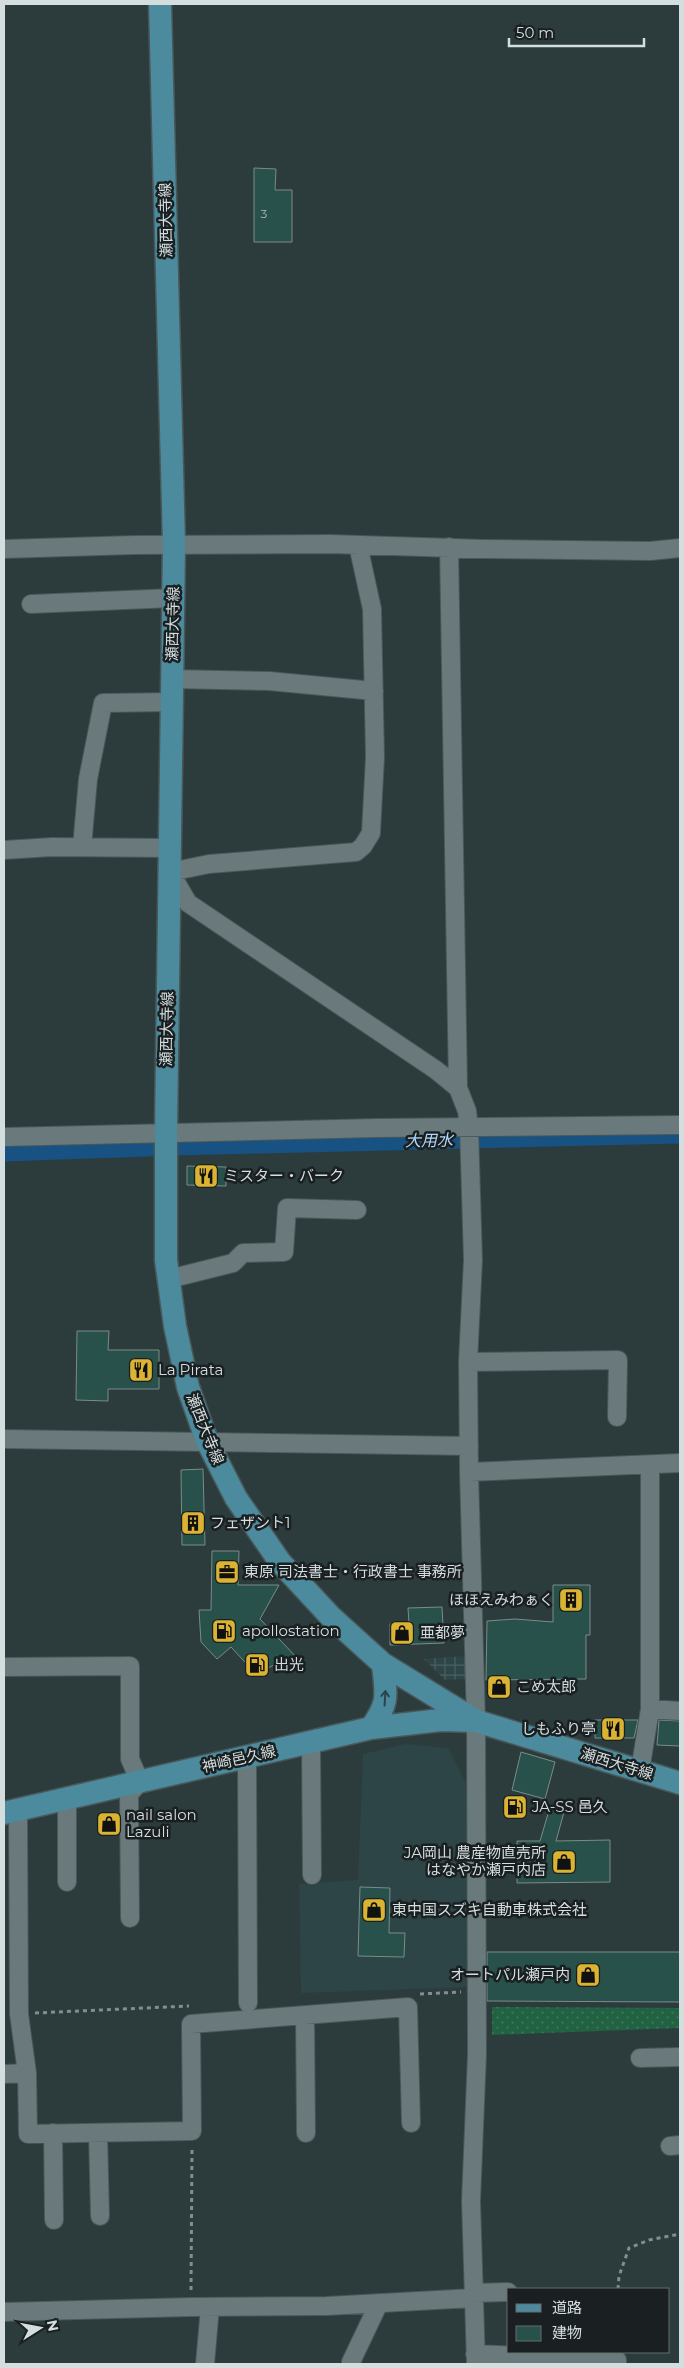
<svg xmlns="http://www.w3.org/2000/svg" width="684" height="2368" viewBox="0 0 684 2368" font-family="Montserrat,'Noto Sans JP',sans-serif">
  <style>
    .built { fill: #2d4547 }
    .industrial { fill: url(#industrial-grid) }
    .grass { fill: url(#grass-dots) }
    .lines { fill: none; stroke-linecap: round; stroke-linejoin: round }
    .canal { stroke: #175282; stroke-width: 19 }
    .building { fill: #27514a; stroke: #7c8c88 }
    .minor-casing { stroke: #495758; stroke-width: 20 }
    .major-casing { stroke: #495758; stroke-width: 25 }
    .path { stroke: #828e8f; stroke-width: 3; stroke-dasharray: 4 4; stroke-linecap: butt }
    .minor { stroke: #6a7a7c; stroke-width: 18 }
    .major { stroke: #4c8a9e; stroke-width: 22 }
    .oneway { stroke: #2c454d }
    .labels { text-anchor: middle; stroke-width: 5; stroke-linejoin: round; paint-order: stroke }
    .number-label { font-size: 12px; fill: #aabbba }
    .street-label { font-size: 15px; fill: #d5dedf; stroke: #1a2021 }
    .poi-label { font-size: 15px; fill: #d5dedf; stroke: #1a2021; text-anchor: start }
    .water-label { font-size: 16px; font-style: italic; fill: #b4d8fb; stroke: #1a2021 }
  </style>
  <defs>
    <pattern id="industrial-grid" width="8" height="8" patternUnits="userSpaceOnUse" patternTransform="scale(1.25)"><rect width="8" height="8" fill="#2d4547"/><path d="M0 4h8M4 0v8" fill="none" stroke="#4b5f61"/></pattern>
    <pattern id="grass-dots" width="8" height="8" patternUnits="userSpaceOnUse" patternTransform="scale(1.25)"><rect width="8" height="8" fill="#206241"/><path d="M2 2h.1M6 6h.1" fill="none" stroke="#40785c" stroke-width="1.8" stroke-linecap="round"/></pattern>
  </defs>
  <rect width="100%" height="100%" fill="#2c3b3c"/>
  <path class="built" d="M405 1744 448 1748 466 1783 470 1987 301 1993 299 1884 358 1880 363 1754Z"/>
  <path class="industrial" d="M465 1656 466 1679 445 1680 424 1659Z"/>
  <path class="grass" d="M492 2007 680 2008V2028L492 2035Z"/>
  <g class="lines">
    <path class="canal" d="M177 1146 680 1134
      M4 1152 149 1147"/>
  </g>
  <path class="building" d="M254 168 276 169 275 190H292V242H254Z
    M187 1166 226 1167V1186L187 1185Z
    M77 1331H109L108 1350H159V1389H108V1401L76 1400Z
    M203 1469 205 1545H182L181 1470Z
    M212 1551H239L238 1585H279L260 1619 299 1660 274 1665 256 1674 231 1647 217 1659 201 1642 199 1610H211Z
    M553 1585H590V1635H586V1679L486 1680 487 1621 515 1619 553 1622Z
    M442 1607 444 1643 390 1645V1624L409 1623 408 1608Z
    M595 1720H638L634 1738H595Z
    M659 1720 680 1721V1746L657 1745Z
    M521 1752 555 1762 545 1799 512 1790Z
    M550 1807 564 1812 556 1841 610 1840V1882L517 1883V1841H540Z
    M360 1887 390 1888 389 1933H405L404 1957 358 1956Z
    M487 1952H680V2002L487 2001Z"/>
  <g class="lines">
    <defs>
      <path id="minor" d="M358 545 372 609 375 757 371 833 363 846 356 852 209 864 170 872 188 903 436 1070 458 1088
        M449 547 458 1088 467 1111 469 1127 473 1260 468 1362 469 1472 476 1721 477 2054 471 2201 476 2364
        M4 549 134 545 330 544 484 549 650 551 680 548
        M31 604 173 598
        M172 679 269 681 374 691
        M82 847 88 779 103 703 172 702
        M4 850 52 847 170 848
        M4 1137 376 1128 680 1125
        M169 1279 233 1263 243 1253 284 1252 287 1208 357 1210
        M468 1362 618 1360 617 1417
        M4 1439 469 1446
        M469 1472 680 1463
        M4 1667 130 1666V1759L140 1782 129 1794 130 1918
        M650 1709 680 1711
        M311 1742 312 1875
        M247 1757 248 2003
        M640 1771 650 1709V1465
        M67 1799V1882
        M18 1810 19 2014 27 2073
        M305 2015 306 2133
        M640 2058 680 2057
        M4 2074 27 2073 28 2134 192 2131 191 2024 408 2007 411 2123
        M53 2133 54 2220
        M98 2133 100 2216
        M670 2146 680 2145
        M473 2293 508 2292
        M4 2312 191 2307 327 2306 473 2298
        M475 2354 617 2360V2364
        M351 2362 379 2303
        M205 2364 210 2307"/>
      <path id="major" d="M160 4 174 545 166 1132V1260L175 1326 188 1387 207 1441 236 1498 280 1562 331 1617 383 1664 476 1721 680 1783
        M371 1728C390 1701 386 1695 383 1664
        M4 1813 371 1728 441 1720 475 1721"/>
    </defs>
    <use href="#minor" class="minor-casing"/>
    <use href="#major" class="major-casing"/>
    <path class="path" d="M420 1994 461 1992
      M35 2013 189 2006
      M618 2289 619 2276 629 2248 649 2240 680 2234
      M191 2290 192 2147"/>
    <use href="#minor" class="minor"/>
    <use href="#major" class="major"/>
  </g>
  <defs><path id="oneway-shaft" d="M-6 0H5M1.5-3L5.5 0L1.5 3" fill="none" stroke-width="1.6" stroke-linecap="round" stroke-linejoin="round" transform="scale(1.25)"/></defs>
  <use class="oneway" href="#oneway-shaft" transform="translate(385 1698) rotate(-87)"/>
  <defs>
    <symbol id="restaurant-square" viewBox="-11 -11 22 22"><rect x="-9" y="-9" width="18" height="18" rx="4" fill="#dab333" stroke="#1a2021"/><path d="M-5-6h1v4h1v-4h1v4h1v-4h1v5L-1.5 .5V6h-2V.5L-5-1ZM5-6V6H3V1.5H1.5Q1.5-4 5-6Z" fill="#111"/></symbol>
    <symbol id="building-square" viewBox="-11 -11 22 22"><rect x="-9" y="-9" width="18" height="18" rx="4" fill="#dab333" stroke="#1a2021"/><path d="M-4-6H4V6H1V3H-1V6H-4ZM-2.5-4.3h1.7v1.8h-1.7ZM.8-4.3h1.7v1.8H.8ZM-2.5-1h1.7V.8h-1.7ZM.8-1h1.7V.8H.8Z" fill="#111"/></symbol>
    <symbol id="office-square" viewBox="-11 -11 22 22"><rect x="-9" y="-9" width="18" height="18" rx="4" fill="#dab333" stroke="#1a2021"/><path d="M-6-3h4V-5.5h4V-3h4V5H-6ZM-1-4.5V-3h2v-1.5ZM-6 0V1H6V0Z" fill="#111"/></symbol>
    <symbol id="fuel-square" viewBox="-11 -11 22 22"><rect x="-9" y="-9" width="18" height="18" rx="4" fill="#dab333" stroke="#1a2021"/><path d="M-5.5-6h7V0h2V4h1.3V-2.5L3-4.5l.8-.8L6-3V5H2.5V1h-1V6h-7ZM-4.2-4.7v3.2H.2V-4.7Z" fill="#111"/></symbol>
    <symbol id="shop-square" viewBox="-11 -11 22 22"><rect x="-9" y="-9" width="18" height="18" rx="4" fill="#dab333" stroke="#1a2021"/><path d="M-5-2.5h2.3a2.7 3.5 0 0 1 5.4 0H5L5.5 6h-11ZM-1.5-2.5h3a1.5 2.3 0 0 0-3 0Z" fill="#111"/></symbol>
  </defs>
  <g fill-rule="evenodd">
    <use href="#restaurant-square" x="192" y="1162" width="28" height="28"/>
    <use href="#restaurant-square" x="127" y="1356" width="28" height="28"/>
    <use href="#building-square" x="179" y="1509" width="28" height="28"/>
    <use href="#office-square" x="213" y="1558" width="28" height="28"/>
    <use href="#building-square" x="557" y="1586" width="28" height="28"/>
    <use href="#fuel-square" x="210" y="1617" width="28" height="28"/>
    <use href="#shop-square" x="388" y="1619" width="28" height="28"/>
    <use href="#fuel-square" x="243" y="1651" width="28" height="28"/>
    <use href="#shop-square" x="485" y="1673" width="28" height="28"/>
    <use href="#restaurant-square" x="599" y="1715" width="28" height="28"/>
    <use href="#fuel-square" x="501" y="1793" width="28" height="28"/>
    <use href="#shop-square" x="95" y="1810" width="28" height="28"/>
    <use href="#shop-square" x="550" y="1848" width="28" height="28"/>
    <use href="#shop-square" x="360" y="1896" width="28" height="28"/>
    <use href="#shop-square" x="574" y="1961" width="28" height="28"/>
  </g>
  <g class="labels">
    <g class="number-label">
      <text x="264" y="218">3</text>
    </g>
    <g class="street-label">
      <text transform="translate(166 220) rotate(-91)" y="5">瀬西大寺線</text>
      <text transform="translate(173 624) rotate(-89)" y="5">瀬西大寺線</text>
      <text transform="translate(167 1029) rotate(-89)" y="5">瀬西大寺線</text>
      <text transform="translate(205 1429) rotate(68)" y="5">瀬西大寺線</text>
      <text transform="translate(239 1759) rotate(-13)" y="5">神崎邑久線</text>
      <text transform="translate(617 1764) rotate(17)" y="5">瀬西大寺線</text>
    </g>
    <g class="poi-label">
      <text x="224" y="1181">ミスター・バーク</text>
      <text x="158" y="1375">La Pirata</text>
      <text x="210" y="1528">フェザント1</text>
      <text x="244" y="1577">東原 司法書士・行政書士 事務所</text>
      <text x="554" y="1605" text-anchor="end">ほほえみわぁく</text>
      <text x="242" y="1636">apollostation</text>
      <text x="420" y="1638">亜都夢</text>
      <text x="274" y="1670">出光</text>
      <text x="516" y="1692">こめ太郎</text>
      <text x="596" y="1734" text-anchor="end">しもふり亭</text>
      <text x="532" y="1812">JA-SS 邑久</text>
      <text x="126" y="1820">nail salon<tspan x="126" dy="17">Lazuli</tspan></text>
      <text x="546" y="1858" text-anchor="end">JA岡山 農産物直売所<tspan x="546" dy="17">はなやか瀬戸内店</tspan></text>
      <text x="392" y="1915">東中国スズキ自動車株式会社</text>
      <text x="570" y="1980" text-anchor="end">オートパル瀬戸内</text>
    </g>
    <g class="water-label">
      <text transform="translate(429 1140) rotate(-1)" y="6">大用水</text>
    </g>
  </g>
  <rect width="684" height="2368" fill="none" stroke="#d5dedf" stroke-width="10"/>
  <rect x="507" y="2288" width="162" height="65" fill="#1a2021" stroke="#656c6d"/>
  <rect x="516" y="2304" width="25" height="8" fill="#4c8a9e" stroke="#656c6d"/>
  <text x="552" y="2313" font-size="15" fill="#d5dedf">道路</text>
  <rect x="516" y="2326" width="25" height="15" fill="#27514a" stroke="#656c6d"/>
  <text x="552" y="2338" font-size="15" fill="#d5dedf">建物</text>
  <g transform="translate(40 2328) rotate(79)" stroke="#1a2021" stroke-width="4" paint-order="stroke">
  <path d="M0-4L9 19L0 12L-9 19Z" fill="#d5dedf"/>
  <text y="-8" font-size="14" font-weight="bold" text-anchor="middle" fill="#d5dedf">N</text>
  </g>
  <path d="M509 38v8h135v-8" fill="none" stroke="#d5dedf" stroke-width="2.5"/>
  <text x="516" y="38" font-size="15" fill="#d5dedf" stroke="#1a2021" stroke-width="4" paint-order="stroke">50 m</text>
</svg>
